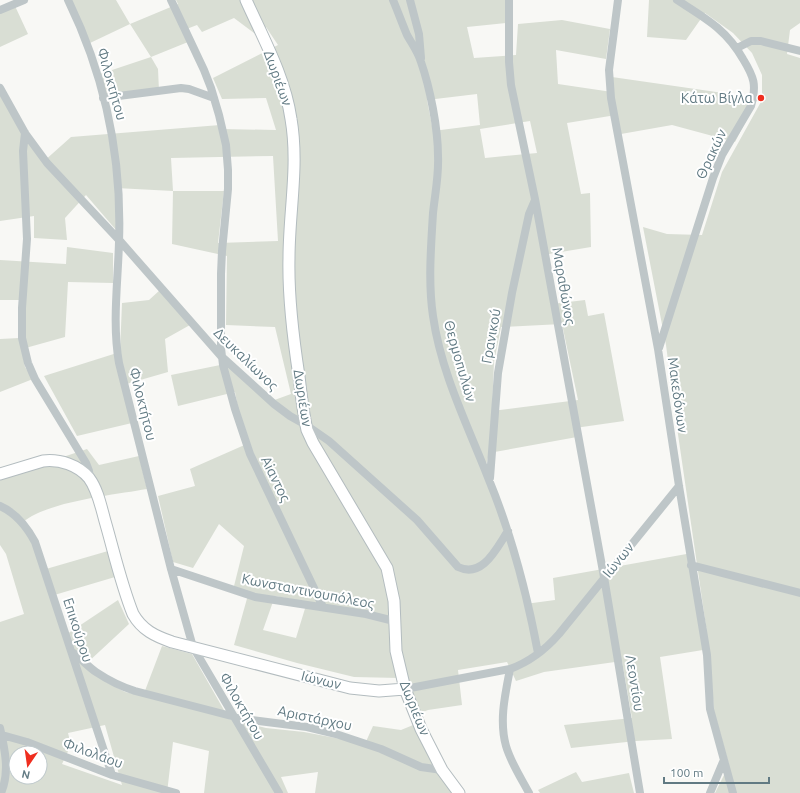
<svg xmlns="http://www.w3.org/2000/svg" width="800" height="793" viewBox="0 0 800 793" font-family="Ubuntu,sans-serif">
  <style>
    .green { fill: #d9ded4; fill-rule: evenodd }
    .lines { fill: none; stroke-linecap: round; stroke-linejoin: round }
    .secondary-casing { stroke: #b3bcbf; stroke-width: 13 }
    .street { stroke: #bec6c8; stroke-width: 8 }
    .secondary { stroke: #fff; stroke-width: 11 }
    .poi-dot { fill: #ef2e1f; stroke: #fff; stroke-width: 1.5 }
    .labels { text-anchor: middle; stroke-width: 4; stroke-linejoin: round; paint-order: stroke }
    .street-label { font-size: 14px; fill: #617a83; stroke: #fff }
    .poi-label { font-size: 14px; fill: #617a83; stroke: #fff; text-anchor: end }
  </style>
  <rect width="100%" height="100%" fill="#f8f8f5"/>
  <path class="green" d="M70 0H116L130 24 178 4 176 0H506V23L467 27 474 58 516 55 518 24 562 20 610 29 606 59 556 50 558 84 612 92V77L758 98 735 142 672 125 621 134 616 115 567 123 581 194 590 193 591 247 543 255 552 304 585 300 588 316 604 313 624 421 575 428 577 437 489 453 484 474 508 538 525 604 555 600 553 578 692 553 707 633 674 407 666 345 643 227 667 234 702 235 722 172 762 100V75L752 53 733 33 705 13 686 40 647 37 649 0H647H800V23L790 30 787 54 800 58V793H715L729 765 714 711 709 649 660 657 672 739 636 741 571 748 564 725 632 718 622 661 544 672 516 681 507 662 458 670 462 705 428 710 415 715 399 678 354 677 297 663 234 645 248 595 234 586 244 546 219 524 193 568 173 562 158 496 195 486 190 469 249 443 239 413 235 392 178 406 171 375 230 363 269 402 291 394 275 327 226 325 227 256 172 244 173 191 116 188 117 231 86 195 65 218 67 240 34 238V216L0 221V92L43 162 71 137 220 125 221 129 276 130 266 98 222 99 213 78 278 45 266 27 254 33 234 18 202 32 197 25 184 30 188 42 151 57 158 69 159 91 106 94 100 74 151 57 130 24 90 43ZM477 94 480 125 433 131 427 100ZM530 121 537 153 485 158 480 129ZM273 156 278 241 218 243 224 191H173L171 158ZM562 324 578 400 492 411 494 362 501 327ZM275 596 307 602 296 638 263 630Z
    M15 6 28 34 0 47V12Z
    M67 247 113 253V283L68 282 65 337 22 349 25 367 33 379 0 392V339L19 338 20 300H0V260L66 264Z
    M160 290 190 325 165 339 168 372 123 385 132 423 77 436 44 376 120 352 122 303 149 300Z
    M87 449 99 465 139 456 147 489C114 495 49 501 23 522L46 569 108 551 115 577 51 596 64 636 118 600 129 624 86 664 106 682 125 692 143 696 162 646 192 654 229 719 266 728 304 732 341 739 364 746 373 726 401 730 418 723 452 793H315L318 772 281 777 288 793H204L209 751 173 742 167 793H0V622L24 614 6 554 0 545V478ZM105 725 122 785 62 764 71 745 68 733ZM16 753H40V777H16Z
    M576 772 582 782 629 773 634 793H540L538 790Z"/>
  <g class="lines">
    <defs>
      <path id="secondary" d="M246 0C263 38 285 77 291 119 299 165 289 212 289 258 288 298 293 337 299 376 301 394 303 412 307 430L313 443 387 568 394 601 396 651 405 689 421 729 442 770 459 793
        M0 474 43 461C60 459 78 465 89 478 98 490 101 507 105 521 114 552 121 584 133 614 142 630 155 636 172 642L350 688 379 691 405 689"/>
    </defs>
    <use href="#secondary" class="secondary-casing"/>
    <path class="street" d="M68 0C105 76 122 158 119 242 118 282 112 323 119 363L171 569 193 647 279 793
      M171 0 204 70 211 88 219 115 226 145 228 170V189L222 251 221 274V348L223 365 235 409 250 454 323 607
      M393 0C398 12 402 23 407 35 412 44 418 52 421 62 430 88 438 128 438 156 439 175 435 194 433 213 431 247 428 282 433 316 441 373 468 426 489 480 512 536 527 594 538 653
      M410 0 419 34 421 58
      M509 0V62L511 85 535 199 604 577 640 793
      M618 0 609 70 611 98 658 349 679 486 707 655 710 709 733 793
      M0 10 24 0
      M737 48 751 41H761L800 51
      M0 88 25 133 47 163 120 241 221 356 274 404 290 416 306 425 329 441 417 520 458 567C483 579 497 547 508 531
      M103 98 181 88 189 89 214 98
      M25 133 23 151 27 239 22 308V338L28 363 35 379 86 463 89 471 90 479
      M659 348 713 178 722 155 751 106C757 85 754 77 743 59 726 29 705 18 677 0
      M490 478 498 373 512 293 529 214 535 200
      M0 506C16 513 27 527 35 542L112 775
      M691 565 800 593
      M171 569 255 597 366 614 394 621
      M72 652C81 658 87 666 96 672 108 680 122 687 135 691L243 719 307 727 336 734 381 749 421 767 442 770
      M510 669C505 695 499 721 506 746 511 763 521 778 529 793
      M405 689 510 669C529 662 546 649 559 634L679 486
      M0 728C5 750 10 772 1 793
      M2 735 27 742 112 775 176 793
      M710 793 723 762"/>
    <use href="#secondary" class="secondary"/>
  </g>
  <circle class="poi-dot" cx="761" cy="98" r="4"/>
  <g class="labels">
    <g class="street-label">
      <text transform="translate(278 78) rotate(70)" y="5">Δωριέων</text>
      <text transform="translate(112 84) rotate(74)" y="5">Φιλοκτήτου</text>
      <text transform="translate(711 154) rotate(-65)" y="5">Θρακών</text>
      <text transform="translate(564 286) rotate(80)" y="5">Μαραθώνος</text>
      <text transform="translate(491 336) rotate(-80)" y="5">Γρανικού</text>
      <text transform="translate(246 359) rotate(44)" y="5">Δευκαλίωνος</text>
      <text transform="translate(460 361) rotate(74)" y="5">Θερμοπυλών</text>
      <text transform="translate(678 395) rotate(82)" y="5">Μακεδόνων</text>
      <text transform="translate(303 398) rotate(81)" y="5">Δωριέων</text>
      <text transform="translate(143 404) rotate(76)" y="5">Φιλοκτήτου</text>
      <text transform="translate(276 479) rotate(64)" y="5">Aiαντος</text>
      <text transform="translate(618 560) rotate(-51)" y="5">Ιώνων</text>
      <text transform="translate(308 591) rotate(11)" y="5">Κωνσταντινουπόλεος</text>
      <text transform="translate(78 630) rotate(72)" y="5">Επικούρου</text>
      <text transform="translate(321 680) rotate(14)" y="5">Ιώνων</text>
      <text transform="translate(635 683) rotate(81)" y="5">Λεοντίου</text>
      <text transform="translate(242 706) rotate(60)" y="5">Φιλοκτήτου</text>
      <text transform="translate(415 708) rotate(68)" y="5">Δωριέων</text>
      <text transform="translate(315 718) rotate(12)" y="5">Αριστάρχου</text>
      <text transform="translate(93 753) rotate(20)" y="5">Φιλολάου</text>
    </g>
    <g class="poi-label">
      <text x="753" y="103">Κάτω Βίγλα</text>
    </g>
  </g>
  <g transform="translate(28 765) rotate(193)"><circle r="19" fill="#ffffff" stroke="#c0cacd"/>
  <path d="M0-3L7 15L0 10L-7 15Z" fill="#ef2e1f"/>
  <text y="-6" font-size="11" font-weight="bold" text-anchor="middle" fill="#617a83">N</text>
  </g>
  <path d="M664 777v6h105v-6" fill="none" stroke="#617a83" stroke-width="2"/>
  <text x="670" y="777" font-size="12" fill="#617a83" stroke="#ffffff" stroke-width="3" paint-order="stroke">100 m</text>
</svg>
